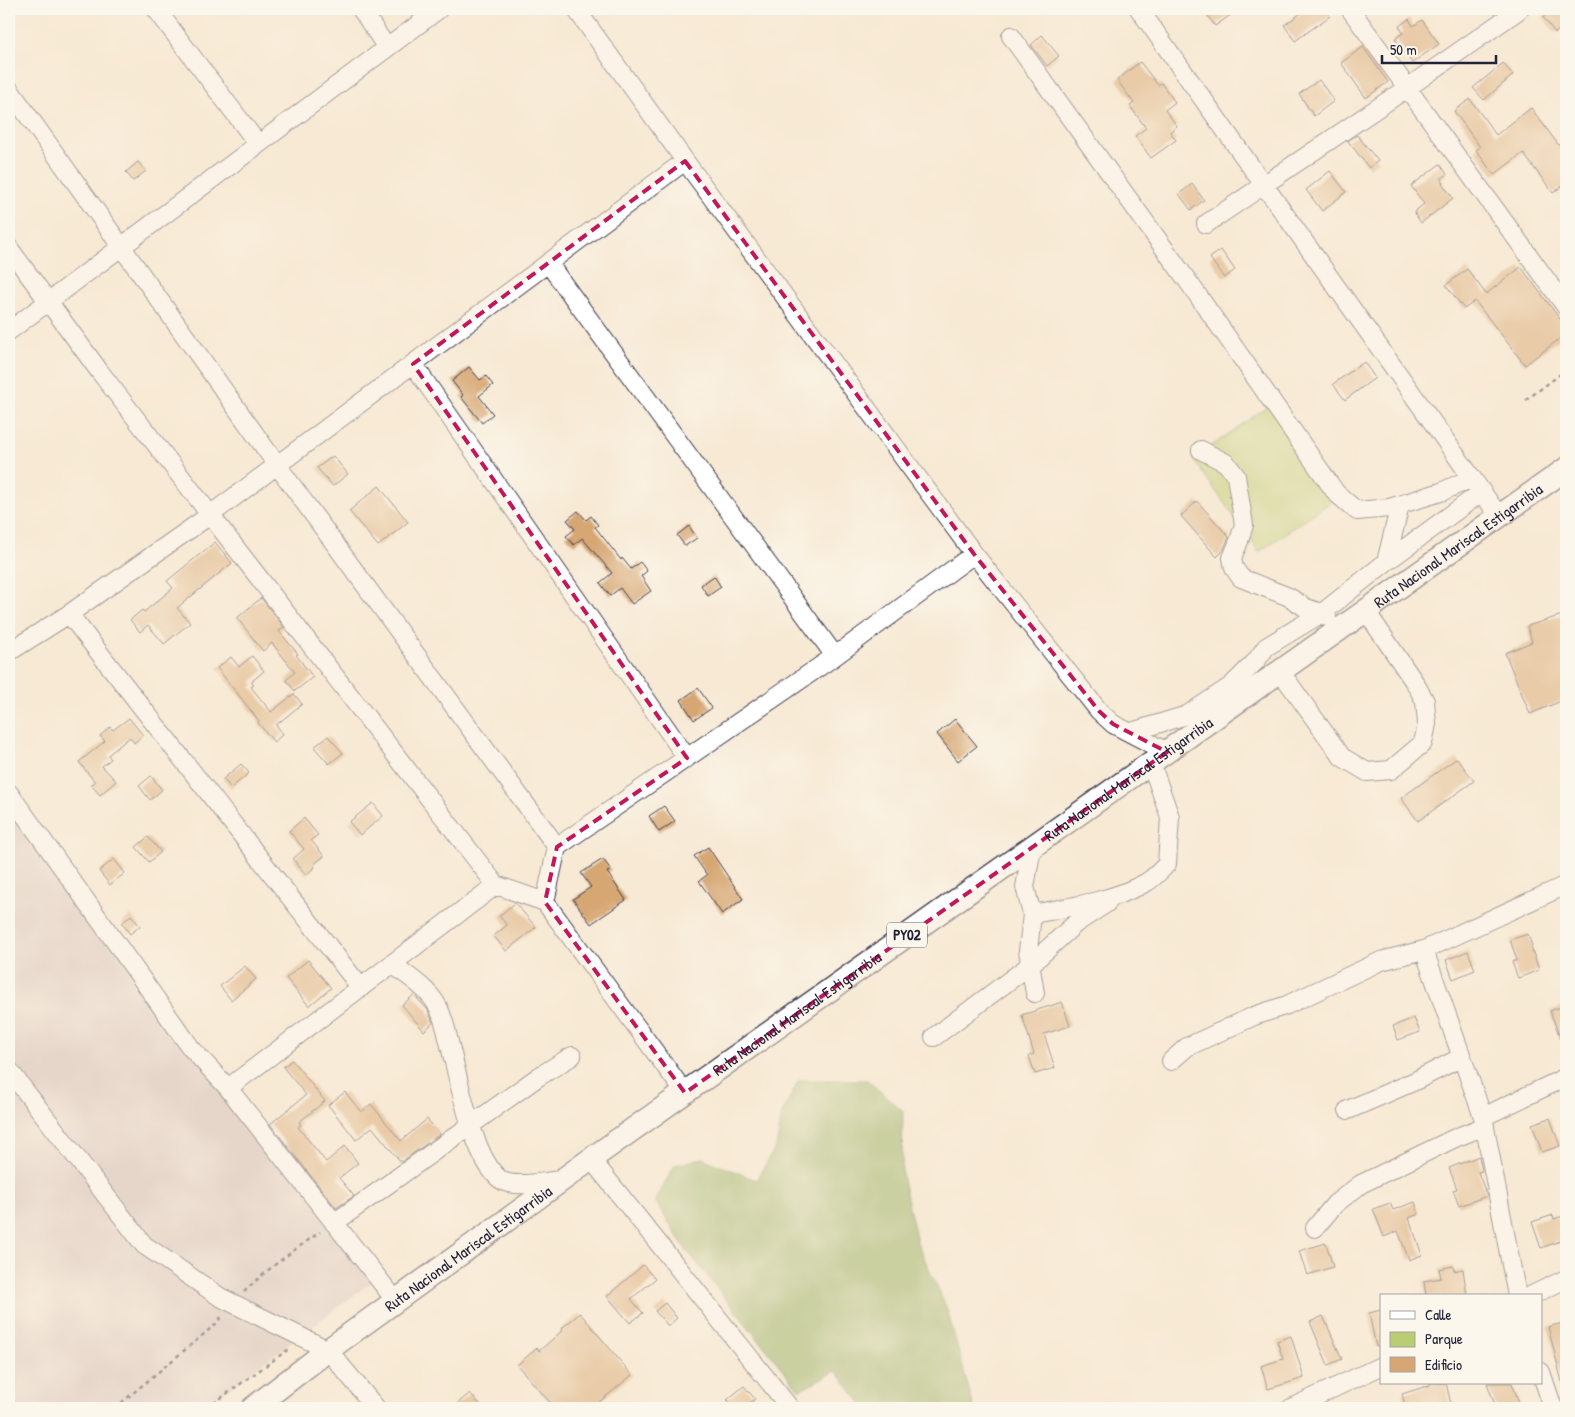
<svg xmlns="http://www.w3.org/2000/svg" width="1575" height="1417" viewBox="0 0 1575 1417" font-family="'Patrick Hand',sans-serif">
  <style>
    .industrial { fill: #d1bfbf }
    .green { fill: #b9ce72; stroke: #6e7856 }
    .forest { fill: #92b164; stroke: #5a6a50 }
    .building { fill: #d7a773 }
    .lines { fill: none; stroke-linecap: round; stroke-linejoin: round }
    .minor-casing { stroke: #424052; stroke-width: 20 }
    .major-casing { stroke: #424052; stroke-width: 25 }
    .path { stroke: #424052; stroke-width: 2.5; stroke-dasharray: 4 4; stroke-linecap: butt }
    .minor { stroke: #fff; stroke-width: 18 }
    .major { stroke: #fff; stroke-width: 22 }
    .marked { fill: none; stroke: #c2185b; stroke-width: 4; stroke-dasharray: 10 6; stroke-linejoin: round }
    .labels { text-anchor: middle; stroke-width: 4; stroke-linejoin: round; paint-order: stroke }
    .shield { fill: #fbf7ec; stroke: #636270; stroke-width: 1 }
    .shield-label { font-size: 15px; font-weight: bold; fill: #22223b }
    .street-label { font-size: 16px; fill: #22223b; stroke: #fbf7ec }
  </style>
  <rect width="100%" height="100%" fill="#fbf7ec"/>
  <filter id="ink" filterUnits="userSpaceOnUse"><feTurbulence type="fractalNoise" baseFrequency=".02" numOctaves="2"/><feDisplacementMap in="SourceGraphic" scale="10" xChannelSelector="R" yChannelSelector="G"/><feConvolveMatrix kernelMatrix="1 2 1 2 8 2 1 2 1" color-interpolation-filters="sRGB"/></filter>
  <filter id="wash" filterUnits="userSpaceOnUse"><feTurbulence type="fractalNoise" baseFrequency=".0096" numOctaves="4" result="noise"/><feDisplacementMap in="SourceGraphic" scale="20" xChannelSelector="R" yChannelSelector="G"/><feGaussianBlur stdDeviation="1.12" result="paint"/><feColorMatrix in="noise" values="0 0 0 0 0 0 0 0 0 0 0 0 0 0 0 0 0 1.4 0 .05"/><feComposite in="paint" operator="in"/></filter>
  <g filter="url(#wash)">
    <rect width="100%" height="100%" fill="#f7e9d4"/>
    <path class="industrial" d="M9 794 373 1281 203 1408H9Z"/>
    <path class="green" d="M1271 404 1336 498 1259 552 1193 459Z"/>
    <path class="forest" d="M799 1080H867L903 1111 902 1175 917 1242 947 1309 974 1408H865L836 1371 799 1390 684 1247 655 1201 675 1165 702 1158 756 1180 776 1147 782 1113Z"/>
    <g id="blocks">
      <path class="building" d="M1203 9H1239L1215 26Z
        M1307 9H1325L1330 16 1295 41 1284 25Z
        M1554 9H1566V25L1555 33 1543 17Z
        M1409 19 1413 26 1422 20 1439 44 1412 63 1395 38 1403 33 1399 26Z
        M1042 35 1059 56 1047 66 1031 45Z
        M1363 47 1388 82 1366 98 1341 63Z
        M1140 62 1158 85 1161 83 1175 102 1165 110 1177 126 1170 132 1176 140 1151 158 1135 136 1146 128 1130 106 1134 103 1117 80Z
        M1503 63 1513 75 1484 100 1473 88Z
        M1319 80 1334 101 1314 116 1299 94Z
        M1470 99 1496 135 1531 108 1566 155V183L1553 193 1523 153 1494 175 1476 150 1480 147 1454 111Z
        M1357 135 1378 161 1369 168 1348 141Z
        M138 162 146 171 133 181 126 172Z
        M1440 164 1447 174 1441 179 1443 182 1442 183 1453 198 1421 223 1414 212 1424 204 1411 186Z
        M1330 171 1346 192 1322 211 1306 190Z
        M1192 184 1204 200 1191 210 1179 194Z
        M1221 250 1235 270 1224 278 1210 258Z
        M1521 267 1566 327V334L1525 365 1475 301 1464 309 1446 285 1467 269 1486 294Z
        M1364 362 1375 378 1345 400 1333 384Z
        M469 367 480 380 486 376 493 385 479 396 493 414 482 423 461 397 463 395 452 381Z
        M333 456 348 474 333 486 317 468Z
        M379 486 408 522 378 546 349 511Z
        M1197 501 1229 537 1223 551 1217 557 1181 516Z
        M578 511 586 520 591 516 598 525 595 527 621 560 622 558 631 569 640 562 647 571 641 576 651 591 632 604 620 588 610 596 600 583 612 573 582 538 574 545 566 536 575 529 567 520Z
        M689 526 697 538 685 546 677 535Z
        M215 542 232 563 177 608 190 623 164 644 148 625 140 632 130 620 142 610 144 612 173 588 167 581Z
        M714 576 721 587 708 596 701 585Z
        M261 598 284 627 279 631 298 654 296 655 313 677 295 691 286 680 295 672 272 643 263 651 237 618Z
        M1566 614V699L1530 714 1505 653 1532 642 1527 626Z
        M252 656 264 671 251 682 254 685 251 687 271 712 294 694 302 704 276 725 283 734 274 742 258 723 259 721 241 698 217 668 231 657 239 667Z
        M698 688 712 708 694 720 681 700Z
        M129 718 143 735 134 743 130 737 108 755 111 759 102 766 116 781 100 795 91 785 95 782 79 762 105 741 100 736 110 727 113 730Z
        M955 719 977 746 958 761 937 734Z
        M328 736 343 753 329 764 314 747Z
        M1457 758 1474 781 1418 821 1401 798Z
        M241 764 249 773 231 788 223 779Z
        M151 776 162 790 150 800 139 786Z
        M373 803 383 816 360 835 349 822Z
        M664 806 675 821 659 832 649 816Z
        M304 818 318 835 311 840 324 856 313 865 315 867 306 875 293 859 304 849 289 831Z
        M148 837 161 852 149 862 136 847Z
        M708 847 743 899 722 914 699 881 707 875 694 856Z
        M114 859 125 873 110 885 99 871Z
        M603 859 611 870 607 872 626 900 591 924 573 899 591 887 581 873Z
        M515 903 536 927 506 951 494 936 507 925 499 916Z
        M131 915 140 926 130 934 122 923Z
        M1528 934 1532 946 1531 947 1539 970 1518 978 1512 962 1517 960 1510 940Z
        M1468 951 1475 970 1453 979 1446 960Z
        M308 960 331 988 309 1006 286 978Z
        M245 966 256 979 231 1000 220 986Z
        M414 995 428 1010 433 1023 424 1031 402 1005Z
        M1062 1002 1070 1026 1044 1034 1055 1068 1035 1074 1029 1056 1034 1054 1022 1015Z
        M1566 1005V1051H1565L1550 1011Z
        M1414 1018 1420 1032 1398 1040 1393 1026Z
        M292 1060 325 1101 299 1122 301 1125 298 1127 326 1162 345 1146 358 1163 339 1178 354 1196 336 1208 270 1124 306 1095 283 1067Z
        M345 1092 361 1112 371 1104 401 1141 427 1119 440 1134 401 1162 372 1127 356 1140 345 1126 328 1105Z
        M1550 1118 1560 1146 1542 1152 1532 1124Z
        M1479 1156 1482 1171 1478 1172 1487 1196 1459 1206 1453 1190 1457 1189 1449 1168Z
        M1415 1202 1419 1214 1409 1218 1422 1255 1409 1260 1398 1231 1384 1237 1373 1209 1390 1203 1393 1210Z
        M1553 1215 1554 1219 1566 1215V1239L1541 1248 1532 1222Z
        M1326 1243 1333 1267 1307 1275 1299 1251Z
        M643 1265 655 1279 631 1299 643 1313 630 1323 607 1296Z
        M1453 1266 1454 1271 1463 1269 1467 1296H1426L1424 1281 1441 1278 1439 1269Z
        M665 1303 677 1318 668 1326 655 1311Z
        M1381 1310V1346L1376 1347 1369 1313Z
        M580 1313 632 1375 592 1408H555L517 1365 537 1348 539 1351 563 1330 562 1328Z
        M1323 1316 1342 1359 1328 1365 1310 1322Z
        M1566 1322V1381L1562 1382 1548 1327Z
        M1291 1336 1304 1378 1268 1389 1261 1366 1283 1359 1277 1341Z
        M1430 1383H1446L1451 1404 1435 1407 1434 1404 1422 1408H1406L1402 1394 1430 1385Z
        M1487 1383H1512L1521 1408H1496Z
        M744 1386 755 1399 744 1408H734L727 1400Z
        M470 1393 483 1408H452Z"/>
    </g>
  </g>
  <g filter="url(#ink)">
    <use href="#blocks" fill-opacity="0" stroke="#424052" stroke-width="1"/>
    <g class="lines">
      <defs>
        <path id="minor" d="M156 9 258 144
          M361 9 387 48
          M576 9 685 161 974 554 1099 711 1113 724 1167 752
          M1139 9 1499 516
          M1350 9 1566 307
          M1011 36 1192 287 1336 493 1357 511 1389 508 1441 492 1472 478
          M9 89 277 465 557 847
          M1206 224 1407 88 1520 9
          M9 248 100 372 496 885
          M548 263 835 656
          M9 331 439 9
          M413 364 687 758
          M1201 450 1226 463 1236 476 1244 525 1239 541 1232 558 1234 568 1241 578 1289 597 1306 608 1322 613 1327 617
          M1386 562 1400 505
          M69 614 361 988
          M9 652 69 614 210 515 685 161
          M1280 671 1342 757 1367 772 1391 770 1423 743 1427 724 1425 701 1415 683 1366 611
          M1131 732 1187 715 1231 686 1256 661 1266 647 1322 613 1386 562 1482 492
          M9 793 191 1048 228 1088 396 1301
          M1032 847 1025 887 1032 914 1028 951 1035 993
          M545 902 557 847 835 656 974 554
          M1032 914C1070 907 1113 901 1147 882 1155 877 1161 870 1167 864L1170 817 1151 763
          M392 964C408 976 427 988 437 1005 444 1017 447 1033 450 1046 459 1079 473 1160 501 1180 514 1189 546 1181 562 1180
          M934 1037 1030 965 1075 924 1107 903
          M1171 1061 1187 1047 1254 1016 1287 1005 1381 961 1424 950
          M9 1070 144 1245 220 1297 328 1350 376 1408
          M228 1088 496 885 545 902 685 1093
          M1348 1110 1415 1081 1462 1057
          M1483 1117 1566 1077
          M591 1159 790 1408
          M334 1223 538 1077 572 1056
          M1315 1228 1335 1204 1361 1184 1455 1138 1485 1126
          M1517 1296 1483 1117 1424 950 1566 885
          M1530 1296 1566 1279
          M1541 1372 1553 1408
          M1291 1408 1381 1366"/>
        <g id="major">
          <path id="s1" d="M253 1408 328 1350 591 1159 1566 469"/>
        </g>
      </defs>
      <use href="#minor" class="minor-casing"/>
      <use href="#major" class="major-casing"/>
      <path class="path" d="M1526 400 1566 370
        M244 1292C267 1269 294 1250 320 1232
        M115 1408 216 1324 222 1316
        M207 1408 289 1349"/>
      <use href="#minor" class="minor"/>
      <use href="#major" class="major"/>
    </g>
  </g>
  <path d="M0 0H1575V1417H0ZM685 161 974 554 1099 711 1113 724 1167 752 685 1093 545 902 557 847 687 758 413 364Z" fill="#f7e9d4" fill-opacity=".55" fill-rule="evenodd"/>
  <path class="marked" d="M685 161 974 554 1099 711 1113 724 1167 752 685 1093 545 902 557 847 687 758 413 364Z"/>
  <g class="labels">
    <rect class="shield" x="887" y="922.5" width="40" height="25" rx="4"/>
    <g class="shield-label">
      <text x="907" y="940">PY02</text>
    </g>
    <g class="street-label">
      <text dy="6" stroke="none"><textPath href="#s1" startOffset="1482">Ruta Nacional Mariscal Estigarribia</textPath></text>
      <text dy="6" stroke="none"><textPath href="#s1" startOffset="1078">Ruta Nacional Mariscal Estigarribia</textPath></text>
      <text dy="6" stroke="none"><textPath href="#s1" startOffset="672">Ruta Nacional Mariscal Estigarribia</textPath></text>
      <text dy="6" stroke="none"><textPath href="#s1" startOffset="268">Ruta Nacional Mariscal Estigarribia</textPath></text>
    </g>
  </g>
  <rect width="1575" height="1417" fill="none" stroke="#fbf7ec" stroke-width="30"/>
  <rect x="1380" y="1294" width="162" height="90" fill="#fbf7ec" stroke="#a4a2a5"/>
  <rect x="1390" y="1311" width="25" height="8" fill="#ffffff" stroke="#a4a2a5"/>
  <text x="1425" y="1320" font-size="15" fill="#22223b">Calle</text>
  <rect x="1390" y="1332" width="25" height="15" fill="#b9ce72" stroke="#a4a2a5"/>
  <text x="1425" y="1344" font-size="15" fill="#22223b">Parque</text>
  <rect x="1390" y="1357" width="25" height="15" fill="#d7a773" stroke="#a4a2a5"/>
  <text x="1425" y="1370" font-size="15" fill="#22223b">Edificio</text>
  <path d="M1382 55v8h114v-8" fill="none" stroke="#22223b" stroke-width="2.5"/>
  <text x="1390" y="55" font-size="15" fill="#22223b" stroke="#fbf7ec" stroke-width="4" paint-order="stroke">50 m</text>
</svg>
